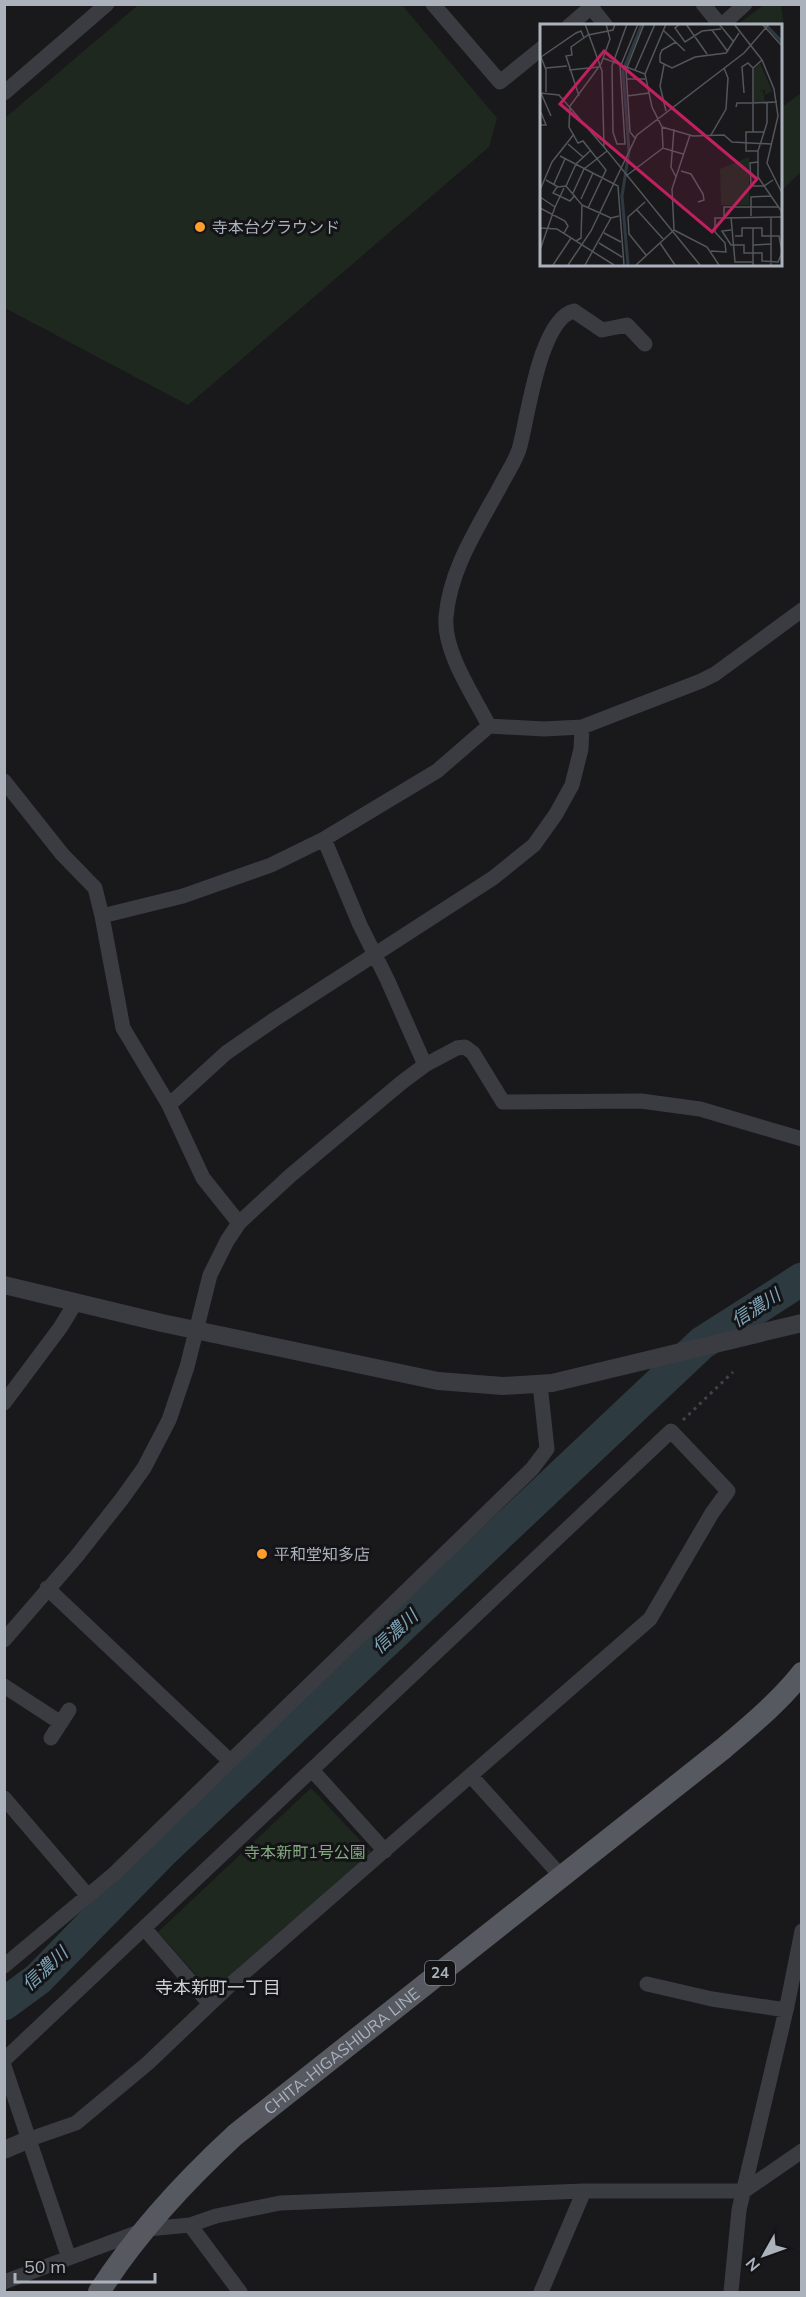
<svg xmlns="http://www.w3.org/2000/svg" width="806" height="2297" viewBox="0 0 806 2297" font-family="Mulish,'Noto Sans JP',sans-serif">
  <style>
    .green { fill: #1e281f }
    .lines { fill: none; stroke-linecap: round; stroke-linejoin: round }
    .river { stroke: #2d3b41; stroke-width: 33 }
    .path { stroke: #404348; stroke-width: 3; stroke-dasharray: 3 4.5; stroke-linecap: butt }
    .minor { stroke: #3a3c41; stroke-width: 15 }
    .tertiary { stroke: #3a3c41; stroke-width: 18 }
    .primary { stroke: #565960; stroke-width: 22 }
    .poi-dot { fill: #ff9e2e; stroke: #141417; stroke-width: 2 }
    .labels { text-anchor: middle; stroke-width: 6; stroke-linejoin: round; paint-order: stroke }
    .shield { fill: #141417; stroke: #7e838a; stroke-width: 1.5 }
    .shield-label { font-size: 15px; font-weight: bold; fill: #abb2bc }
    .poi-label { font-size: 16px; fill: #abb2bc; stroke: #141417; text-anchor: start }
    .park-label { font-size: 16px; fill: #83a980; stroke: #141417 }
    .street-label { font-size: 16px; fill: #abb2bc; stroke: #141417 }
    .water-label { font-size: 18px; font-style: italic; fill: #7fa6ba; stroke: #141417 }
    .neighbourhood-label { font-size: 18px; fill: #ccd1d8; stroke: #141417 }
    .inset-river { fill: none; stroke: #2d3b41; stroke-width: 3 }
    .inset-road { fill: none; stroke: #53565c; stroke-width: 1.5 }
    .view { fill: #c12060; fill-opacity: 0.15; stroke: #c12060; stroke-width: 3 }
    .inset-edge { fill: none; stroke: #abb2bc; stroke-width: 3 }
  </style>
  <rect width="100%" height="100%" fill="#19191c"/>
  <path class="green" d="M138 5H402L497 118 489 147 188 405 5 308V118Z
    M764 5H781L784 28 781 31 780 26 737 25Z
    M801 93V172L781 191V108Z
    M311 1788 371 1852 211 1992 158 1932Z"/>
  <g class="lines">
    <path class="river" d="M4 2004 38 1979 163 1851 702 1343 802 1279"/>
    <path class="path" d="M683 1420 733 1372"/>
    <path class="minor" d="M433 4 500 82 542 48
      M703 4 721 26
      M591 7 606 26
      M569 26 591 7 589 4
      M721 26 745 4
      M4 93 107 4
      M489 726C474 696 443 652 446 617 450 568 479 526 502 483 508 471 517 459 520 446 528 416 540 319 574 311L602 330 627 325 645 344
      M4 781 62 854 95 888 102 916 123 1028 169 1105 203 1178 239 1223
      M324 839 360 925 387 979 425 1065
      M102 916 183 896 271 865 324 839 437 771 489 726 544 729 582 727 701 681 715 674 802 610
      M169 1105 226 1053 275 1019 493 878 534 845 556 814 572 785 581 749 582 727
      M4 1403 60 1328 76 1302
      M47 1588 230 1761
      M4 1640 76 1557 121 1500 144 1468 169 1420 187 1367 210 1275 227 1241 239 1223 291 1175 401 1083 425 1065 457 1048 465 1047 473 1053 503 1102 641 1101 700 1109 802 1139
      M4 1686 61 1723
      M51 1738 69 1710
      M312 1770 385 1851
      M471 1776 561 1876
      M4 1798 88 1896
      M144 1928 210 2004
      M4 1966 114 1874 532 1469 547 1449 540 1384
      M647 1984 712 1999 786 2010
      M4 2060 671 1431 728 1491 712 1513 650 1619 230 1985 148 2063 76 2123 30 2139
      M4 2066 69 2258
      M190 2225 240 2292
      M4 2282 147 2229 190 2225 216 2216 280 2203 584 2191H744L802 2151
      M541 2292 584 2191
      M731 2292 739 2210 787 2006 802 1931"/>
    <path class="tertiary" d="M4 1285 162 1323 438 1381 503 1386 552 1383 802 1323
      M4 2150 30 2139"/>
    <path class="primary" id="s1" d="M99 2292C136 2234 184 2182 235 2135L724 1748C751 1725 779 1702 802 1673"/>
  </g>
  <g class="poi-dot">
    <circle cx="200" cy="227" r="6"/>
    <circle cx="262" cy="1554" r="6"/>
  </g>
  <g class="labels">
    <rect class="shield" x="425" y="1961" width="30" height="24" rx="4.5"/>
    <g class="shield-label">
      <text x="440" y="1978">24</text>
    </g>
    <g class="poi-label">
      <text x="212" y="233">寺本台グラウンド</text>
      <text x="274" y="1560">平和堂知多店</text>
    </g>
    <g class="park-label">
      <text x="305" y="1858">寺本新町1号公園</text>
    </g>
    <g class="street-label">
      <text dy="6" stroke="none"><textPath href="#s1" startOffset="344">CHITA-HIGASHIURA LINE</textPath></text>
    </g>
    <g class="water-label">
      <text transform="translate(756 1308) rotate(-33)" y="6">信濃川</text>
      <text transform="translate(395 1632) rotate(-43)" y="6">信濃川</text>
      <text transform="translate(45 1969) rotate(-43)" y="6">信濃川</text>
    </g>
    <g class="neighbourhood-label">
      <text x="218" y="1994">寺本新町一丁目</text>
    </g>
  </g>
  <g transform="translate(540 24)">
    <rect width="242" height="242" fill="#19191c"/>
    <path d="M220 39 232 67 225 71V66H219L223 67 225 78H213L214 45ZM209 133V181H181L180 145Z" fill="#1e281f"/>
    <path class="inset-river" d="M225 0 242 18M88 241 82 172 89 127 83 47 102 0"/>
    <path class="inset-road" d="M45 0 62 47 64 123 160 241M140 0 135 4 145 18 162 7 181 5M146 0 167 30M179 0 193 17M194 0 222 36 234 65 238 92 227 139 242 169M222 0 242 22M123 6 145 27M172 6 188 28M136 18 122 26 120 31V38L132 44 155 33 186 29 199 9M1 33 36 9 41 7 44 14M1 33 6 46V68M63 34 105 50 112 83 122 103 123 124M222 36 213 44V79L237 78M80 40 85 120H77L73 108 72 42 87 0M81 41 98 0M124 41 120 62 126 87M6 44 27 42M29 46 59 43M95 46 115 0M105 50 126 0M86 55H105M0 69 19 71 64 123M1 69 11 92M204 69 202 43 208 39 213 44M39 72 26 32 32 31 31 23 48 11 73 6 75 0M87 72 109 69M227 79V99L218 127V153L242 188M196 83 197 79H213V108H224M0 86 6 101H0M122 103 153 112 184 111 192 118 231 120M134 105 131 143 136 153M213 108H206V127H218M171 111 186 85 188 54 184 44M95 114 90 108 86 46 104 0M28 120 43 133M20 132 78 162 84 241M218 138 210 139 211 162H224L233 156M141 147 151 150 163 170 164 176 158 178M86 152 123 124 143 130M6 156 18 163 26 162M14 160 25 135M26 162 42 181 41 214 36 217M26 162 36 140 50 127M17 163 13 169 30 177 35 171M0 166 12 138 34 110M33 169 44 145 67 127M0 173 15 183 0 226M41 175 53 149M105 178 88 193 89 210 106 231M42 181 71 194 79 192M15 183 24 164M238 183H184V194L242 193M0 184 25 197 28 202 24 209M48 184 66 146 43 117 38 119 29 103 30 82 61 40 70 15 66 0M97 186 124 216M211 192V173L231 172M191 193 195 238H213M231 193V241M0 204 17 205 74 241M134 206 167 223 179 241M191 206 182 207 191 221H204V229H222V237L238 238 242 229M64 209 81 218M195 212H202V204H222V212H239L242 227M59 219 82 233M120 219 135 241M213 221 231 220M171 227 186 228 185 219 175 208V194H184M13 241 31 214M28 241 51 207 97 111 204 29 229 0M45 241 71 194M96 241 134 206 132 165 150 111M213 241V204"/>
    <path class="view" d="M64 27 217 155 172 208 20 80Z"/>
    <rect width="242" height="242" class="inset-edge"/>
  </g>
  <rect width="806" height="2297" fill="none" stroke="#abb2bc" stroke-width="12"/>
  <g transform="translate(764 2255) rotate(230)" stroke="#141417" stroke-width="4.5" paint-order="stroke">
  <path d="M0-4.5L10 22L0 15L-10 22Z" fill="#abb2bc"/>
  <text y="-9" font-size="16" font-weight="bold" text-anchor="middle" fill="#abb2bc">N</text>
  </g>
  <path d="M15 2273v9h140v-9" fill="none" stroke="#abb2bc" stroke-width="3"/>
  <text x="24" y="2273" font-size="18" fill="#abb2bc" stroke="#141417" stroke-width="4.5" paint-order="stroke">50 m</text>
</svg>
